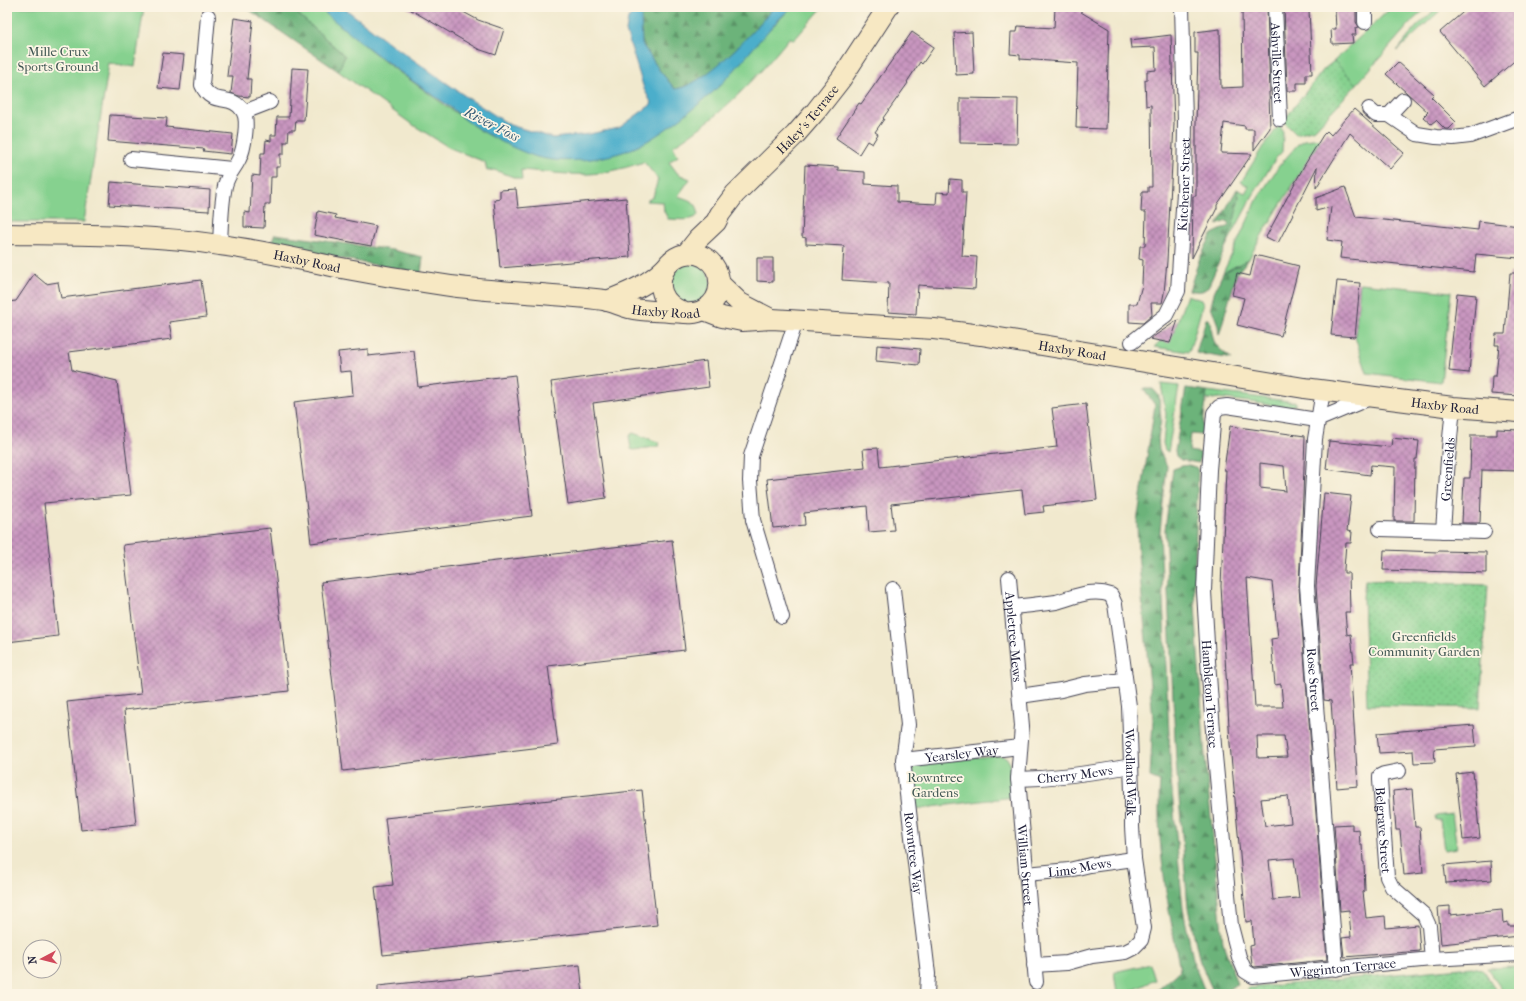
<svg xmlns="http://www.w3.org/2000/svg" width="1526" height="1001" viewBox="0 0 1526 1001" font-family="'IM FELL French Canon',serif">
  <style>
    .green { fill: #86d18f; stroke: #547a65 }
    .forest { fill: url(#forest-firs); stroke: #476a5a }
    .garden { fill: url(#garden-dots); stroke: #547a65 }
    .water { fill: #4caecb; stroke: #376883 }
    .lines { fill: none; stroke-linecap: round; stroke-linejoin: round }
    .stream { stroke: #4caecb; stroke-width: 4 }
    .building { fill: url(#building-cross-hatch); fill-rule: evenodd }
    .street-casing { stroke: #414051; stroke-width: 16 }
    .secondary-casing { stroke: #414051; stroke-width: 22 }
    .street { stroke: #fff; stroke-width: 14 }
    .secondary { stroke: #f7e8c3; stroke-width: 20 }
    .labels { text-anchor: middle; stroke-width: 3.5; stroke-linejoin: round; paint-order: stroke }
    .park-label { font-size: 13px; fill: #405754; stroke: #fcf5e5 }
    .street-label { font-size: 13px; fill: #22223b; stroke: #fcf5e5 }
    .water-label { font-size: 14px; font-style: italic; fill: #335a75; stroke: #fcf5e5 }
  </style>
  <defs>
    <pattern id="forest-firs" width="22" height="20" patternUnits="userSpaceOnUse"><rect width="22" height="20" fill="#6cb37a"/><path d="M5 1l3.5 6h-7zM16 11l3.5 6h-7z" fill="#589165"/></pattern>
    <pattern id="garden-dots" width="8" height="8" patternUnits="userSpaceOnUse"><rect width="8" height="8" fill="#86d18f"/><path d="M2 2h.1M6 6h.1" fill="none" stroke="#73b37c" stroke-width="1.8" stroke-linecap="round"/></pattern>
    <pattern id="building-cross-hatch" width="8" height="8" patternUnits="userSpaceOnUse"><rect width="8" height="8" fill="#c996c0"/><path d="M0 0l8 8M0 8l8-8" fill="none" stroke="#a37a9d"/></pattern>
  </defs>
  <rect width="100%" height="100%" fill="#fcf5e5"/>
  <filter id="ink" filterUnits="userSpaceOnUse"><feTurbulence type="fractalNoise" baseFrequency=".025" numOctaves="2"/><feDisplacementMap in="SourceGraphic" scale="8" xChannelSelector="R" yChannelSelector="G"/><feConvolveMatrix kernelMatrix="1 2 1 2 8 2 1 2 1" color-interpolation-filters="sRGB"/></filter>
  <filter id="wash" filterUnits="userSpaceOnUse"><feTurbulence type="fractalNoise" baseFrequency=".012" numOctaves="4" result="noise"/><feDisplacementMap in="SourceGraphic" scale="16" xChannelSelector="R" yChannelSelector="G"/><feGaussianBlur stdDeviation="0.9" result="paint"/><feColorMatrix in="noise" values="0 0 0 0 0 0 0 0 0 0 0 0 0 0 0 0 0 1.4 0 .05"/><feComposite in="paint" operator="in"/></filter>
  <g filter="url(#wash)">
    <rect width="100%" height="100%" fill="#f1e9ce"/>
    <path class="green" d="M7 7H144L135 67 109 63 84 222H7Z
      M290 7H318L385 62 481 131 538 157 621 152 638 146 665 129 712 93 735 69 757 42 792 7H823L794 40 790 37C756 79 719 118 673 146L678 156 669 162 678 174 690 179 678 196C686 199 697 201 698 211 699 214 697 217 694 218 687 221 675 219 668 219L664 211 663 202 646 201 653 197 658 179 644 162C633 165 622 169 611 171 582 178 550 172 521 170L522 180 494 170 487 171 485 162 450 148 410 123 338 71 345 56Z
      M1392 7H1428L1413 20 1357 84 1334 61Z
      M1438 7H1444L1397 51 1416 27Z
      M1280 124 1283 133 1282 152 1276 158 1252 197 1226 246 1239 197 1237 189 1245 193 1249 186 1241 182 1262 148Z
      M1322 138 1260 238 1249 259 1223 273 1258 198 1279 166 1298 144 1305 140Z
      M691 263C706 265 708 272 712 285L702 302C698 303 693 304 689 304 669 304 660 269 691 263Z
      M1360 283 1451 292 1441 382 1367 373 1355 337Z
      M1187 295 1201 300 1203 304 1189 352 1154 347 1160 341 1170 342Z
      M1161 384 1179 386 1168 452 1165 450 1163 443 1166 414Z
      M1207 391 1296 402V405L1287 407 1219 398 1206 400Z
      M633 433 658 442 659 446 634 450 631 449 629 436Z
      M999 755 1006 757 1010 763 1014 797 915 809C914 800 909 778 912 770 914 766 919 765 923 763Z
      M1452 814 1457 848 1444 850 1440 820H1436L1435 816Z
      M1150 964 1155 980 1125 994H1117L1114 972Z
      M1519 967V994H1505L1487 968Z"/>
    <path class="forest" d="M245 7H290L345 56 338 71Z
      M638 7H774C755 30 706 86 675 89L660 71 642 44Z
      M1237 189 1239 197 1235 217 1226 246 1209 285C1204 293 1198 292 1189 290L1199 260 1212 234 1229 226 1227 221 1217 225Z
      M275 234 392 250 423 257 421 273 270 246Z
      M1249 259 1237 273 1219 335 1218 325 1211 306 1215 290 1223 273Z
      M1206 319H1208C1212 326 1211 331 1213 338 1215 347 1225 353 1232 359L1196 353Z
      M1186 388 1207 391 1202 435 1191 434 1189 451 1201 453 1199 463 1181 460 1176 456 1175 451Z
      M1143 389H1153L1159 396 1161 420 1158 438 1159 450 1167 466 1160 531 1171 780 1183 909 1194 964 1206 994H1153L1180 971C1169 909 1155 845 1160 781L1150 777 1153 719 1138 554 1137 522 1155 405Z
      M1189 465 1198 468 1194 590 1204 745 1223 943 1237 984 1224 994H1215L1213 991 1200 962 1188 908 1176 761 1165 530 1173 469 1182 466Z"/>
    <path class="garden" d="M1334 61 1357 84 1315 129 1296 134 1283 121 1324 69Z
      M1365 580 1488 585 1480 708 1367 705 1363 597Z
      M1472 967 1482 969 1498 994H1248V988Z"/>
    <path class="water" d="M318 7H343L391 44 468 98 510 125 553 138 589 134 619 128 652 104 644 89 626 31 628 19 636 7H639L641 17 642 44 660 71 675 89C705 86 755 30 774 7H792C762 33 741 67 712 93 692 110 661 135 638 146 611 159 566 165 537 157 521 152 497 140 482 131 469 124 458 113 446 104 401 74 359 42 318 7Z"/>
    <g class="lines">
      <path class="stream" d="M639 19V17L645 7"/>
    </g>
    <g id="blocks">
      <path class="building" d="M406 7H454L478 20 504 29 496 55 478 49Z
        M1055 7 1081 8V12L1109 29 1106 129 1076 128 1078 63 1020 59V55L1010 54 1011 32H1017L1018 26 1054 28Z
        M1242 7H1267L1270 92H1269L1270 128 1254 150V129H1245V126L1224 123 1221 153 1252 154 1217 205V208L1192 258 1193 196H1196V123L1198 53H1195V32L1220 29 1221 88 1243 87Z
        M1284 7H1303L1304 9H1309L1312 74H1306V83H1297V91H1287Z
        M1340 7H1356V22L1359 27 1355 28 1356 35H1352L1353 43 1332 44 1331 29H1336L1335 10H1340Z
        M1469 7H1519V57L1485 86 1440 32Z
        M234 18 253 21 247 79H251L250 97 239 96 231 93 233 76H227Z
        M912 32 934 47 922 64 920 62 907 82 908 83 883 118 884 119 875 132 878 134 872 144 867 141 859 154 836 138 859 103 861 104Z
        M972 32 974 74 956 75 954 33Z
        M1171 35 1174 124 1167 261 1164 293 1162 303H1151L1152 315 1143 323 1129 322V304H1137L1142 285 1143 260 1139 259 1140 246H1145L1146 212H1141L1142 192H1148V187H1152L1151 105 1146 106 1145 80H1147V71L1156 70 1155 47 1131 48 1130 40Z
        M163 53 184 55 180 90 158 88Z
        M1398 62 1434 94 1431 97 1456 122 1449 129H1445L1436 120 1431 124 1423 117 1428 112 1386 74Z
        M292 68 308 69 304 120H296L295 130H289L288 142H284V154H280V167H276V177H271L270 204H265L264 228 244 227V212L250 213 252 175 260 176 261 153H265L266 140 271 141V135H276L277 117H289Z
        M960 98 1018 99 1017 144 960 143Z
        M1354 109 1404 153 1390 169 1350 133 1316 188 1317 167 1278 243 1266 237 1304 166 1323 135 1327 131 1331 135Z
        M110 115 167 118 166 127 233 134 231 154 203 151 204 149 108 141Z
        M805 165 838 167V170L865 172V184L897 186V202L936 204 937 192 949 193 950 179 962 180V192H966L962 256 977 257 975 289 918 285 916 314 888 312 889 283 842 280 844 246 806 244V238L802 237Z
        M111 182 210 190 209 211 109 205Z
        M1345 187 1356 217 1478 230 1479 221 1519 226V258L1476 254 1474 272 1340 258 1342 242 1327 240 1331 207 1316 211V198Z
        M516 189 518 208 626 198 630 257 500 268 494 200 500 199V190Z
        M318 211 336 215 335 218 376 226 371 246 314 235Z
        M1255 255 1299 266 1281 336 1237 325 1244 298 1232 295 1237 273 1250 276Z
        M757 258H773V282L757 281Z
        M1510 273H1519V396L1491 394 1492 376H1496L1499 345H1495L1496 334H1505Z
        M34 274 46 284 58 282 61 298 201 280 206 317 169 322 172 339 69 352 72 370 117 381 131 495 44 503 58 636 7 642V302L16 301Z
        M1337 281 1360 283 1355 337 1331 335Z
        M1457 293 1476 295 1469 373 1449 371Z
        M1178 320 1170 343 1150 339Z
        M877 345 920 349 919 365 876 361Z
        M368 349V356L414 351 418 387 515 375 532 516 311 543 294 402 353 395 351 371 340 372 338 352Z
        M706 361 709 387 593 403 606 498 568 504 551 382Z
        M1086 404 1097 500 1043 506 1044 512 1025 514 1022 490 891 504 894 530 869 532 867 506 804 513 805 525 773 528 767 479 865 468 863 449 878 448 880 467 1057 447 1052 408Z
        M1230 426 1305 436 1303 496 1299 587 1327 960 1254 967 1252 965 1250 946 1254 945 1252 921 1246 922 1230 744 1221 586 1226 470H1224ZM1260 463 1284 466 1286 491 1260 488ZM1247 578 1272 582 1278 638 1271 639 1275 685 1281 684 1283 707H1255ZM1257 736H1284L1287 757 1258 758ZM1288 796 1291 823 1265 826 1261 799ZM1294 858 1299 898 1273 900 1269 860Z
        M1497 429 1519 430V471L1482 470 1480 523H1462L1464 478H1470L1471 435H1497Z
        M1392 438 1419 441 1417 459H1415L1414 521H1394L1395 467 1371 465 1370 475 1326 469 1329 441 1391 447Z
        M1324 493 1351 496 1347 531 1352 532 1351 543H1346L1344 569V573H1349L1350 612H1345L1347 635 1351 634 1354 663H1350L1358 786 1337 788 1331 701 1324 700 1316 586Z
        M270 528 289 691 124 710 136 824 81 830 67 702 141 694 123 545Z
        M672 540 685 650 548 666 558 745 343 771 321 582Z
        M1384 550 1438 552V551L1486 552V573L1383 570Z
        M1474 725 1476 746 1434 749 1435 762 1414 763 1413 751 1379 753 1377 733Z
        M1473 772 1480 838 1463 840 1456 774Z
        M1412 789 1415 827H1420L1423 873 1404 875 1400 830H1396L1393 791Z
        M642 790 657 925 383 955 375 887 393 885 385 818Z
        M1352 824V830L1359 829 1360 845H1362L1363 862H1364L1365 891 1363 892 1366 918 1385 916 1386 928 1418 925 1420 951 1344 957 1342 938 1351 937 1349 910 1340 911 1334 825Z
        M1491 861 1492 880 1446 883 1444 865Z
        M1450 906V915L1502 910 1503 923 1508 922V926H1519V936L1441 944 1438 907Z
        M580 965 583 994H378V986Z"/>
    </g>
  </g>
  <g filter="url(#ink)">
    <use href="#blocks" fill-opacity="0" stroke="#414051" stroke-width="1"/>
    <g class="lines">
      <defs>
        <g id="street">
          <path id="s1" d="M1275 7 1280 119"/>
          <path d="M1365 7V22"/>
          <path d="M208 16 202 85C212 108 231 92 243 111 249 120 244 150 239 159 234 170 228 173 225 186 221 205 221 225 220 244"/>
          <path d="M1369 109 1376 115H1389L1417 134 1436 137 1453 138 1470 136 1519 118"/>
          <path d="M244 112 270 102"/>
          <path d="M1389 115 1403 100"/>
          <path d="M131 159 232 169"/>
          <path id="s2" d="M1132 342 1166 315 1178 291 1184 192 1185 121 1182 7"/>
          <path id="s3" d="M1323 391 1315 439 1307 586 1336 969"/>
          <path id="s4" d="M1372 397 1317 420 1227 406 1219 407 1214 413 1209 470 1204 591 1208 661 1214 745 1231 926 1239 957 1245 971 1253 976 1432 959 1519 954"/>
          <path d="M1380 529 1484 532"/>
          <path id="s5" d="M1443 531 1448 459 1453 407"/>
          <path id="s6" d="M1009 578 1022 726 1018 779 1036 982"/>
          <path id="s7" d="M893 589 908 725 903 760 928 974 927 994"/>
          <path id="s8" d="M1012 607C1026 606 1041 604 1056 602 1075 597 1091 588 1111 595L1115 604 1129 706 1132 793V827L1134 859 1144 928 1141 940 1133 948 1125 952 1092 956 1067 963 1034 965"/>
          <path d="M782 617 753 520 750 481 751 456 796 321"/>
          <path d="M1020 696 1061 690 1085 684 1125 680"/>
          <path id="s9" d="M903 760 1020 747"/>
          <path id="s10" d="M1399 771 1384 774 1380 776V780L1387 877 1392 887 1424 915 1429 926 1432 959"/>
          <path id="s11" d="M1018 779C1056 778 1094 773 1131 766"/>
          <path id="s12" d="M1026 874 1069 870 1090 865 1134 859"/>
        </g>
        <g id="secondary">
          <path id="s13" d="M7 234C78 235 150 234 220 245 259 250 298 259 336 267 372 274 408 280 444 285 497 293 551 293 604 300 613 302 621 306 629 308 642 311 656 311 669 312 680 312 693 316 703 310 724 300 725 269 704 257 670 239 638 294 683 312"/>
          <path id="s14" d="M686 254 698 239 716 222 720 214 735 194 795 135 816 111 841 79 888 7"/>
          <path d="M720 284 740 303 771 319"/>
          <path d="M607 301C629 292 648 285 665 268"/>
          <path id="s15" d="M704 310 722 317 742 321 772 319 934 329 981 335 1304 388 1453 407 1519 412"/>
        </g>
      </defs>
      <use href="#street" class="street-casing"/>
      <use href="#secondary" class="secondary-casing"/>
      <use href="#street" class="street"/>
      <use href="#secondary" class="secondary"/>
    </g>
  </g>
  <g class="labels">
    <g class="park-label">
      <text x="58" y="56">Mille Crux<tspan x="58" dy="15">Sports Ground</tspan></text>
      <text x="1424" y="641">Greenfields<tspan x="1424" dy="15">Community Garden</tspan></text>
      <text x="935" y="782">Rowntree<tspan x="935" dy="15">Gardens</tspan></text>
    </g>
    <g class="street-label">
      <text dy="5" stroke="none"><textPath href="#s1" startOffset="56">Ashville Street</textPath></text>
      <text dy="5" stroke="none"><textPath href="#s14" startOffset="182">Haley's Terrace</textPath></text>
      <text dy="5" stroke="none"><textPath href="#s2" startOffset="177">Kitchener Street</textPath></text>
      <text dy="5" stroke="none"><textPath href="#s13" startOffset="302">Haxby Road</textPath></text>
      <text dy="5" stroke="none"><textPath href="#s13" startOffset="665">Haxby Road</textPath></text>
      <text dy="5" stroke="none"><textPath href="#s15" startOffset="372">Haxby Road</textPath></text>
      <text dy="5" stroke="none"><textPath href="#s15" startOffset="749">Haxby Road</textPath></text>
      <text dy="5" stroke="none"><textPath href="#s5" startOffset="62">Greenfields</textPath></text>
      <text dy="5" stroke="none"><textPath href="#s6" startOffset="59">Appletree Mews</textPath></text>
      <text dy="5" stroke="none"><textPath href="#s3" startOffset="290">Rose Street</textPath></text>
      <text dy="5" stroke="none"><textPath href="#s4" startOffset="448">Hambleton Terrace</textPath></text>
      <text dy="5" stroke="none"><textPath href="#s9" startOffset="59">Yearsley Way</textPath></text>
      <text dy="5" stroke="none"><textPath href="#s8" startOffset="280">Woodland Walk</textPath></text>
      <text dy="5" stroke="none"><textPath href="#s11" startOffset="57">Cherry Mews</textPath></text>
      <text dy="5" stroke="none"><textPath href="#s10" startOffset="74">Belgrave Street</textPath></text>
      <text dy="5" stroke="none"><textPath href="#s7" startOffset="266">Rowntree Way</textPath></text>
      <text dy="5" stroke="none"><textPath href="#s6" startOffset="288">William Street</textPath></text>
      <text dy="5" stroke="none"><textPath href="#s12" startOffset="54">Lime Mews</textPath></text>
      <text dy="5" stroke="none"><textPath href="#s4" startOffset="828">Wigginton Terrace</textPath></text>
    </g>
    <g class="water-label">
      <text transform="translate(492 124) rotate(27)" y="5">River Foss</text>
    </g>
  </g>
  <rect width="1526" height="1001" fill="none" stroke="#fcf5e5" stroke-width="24"/>
  <g transform="translate(42 959) rotate(263)"><circle r="19" fill="#fcf5e5" stroke="#a5a1a1"/>
  <path d="M0-3L7 15L0 10L-7 15Z" fill="#d1495b"/>
  <text y="-6" font-size="11" font-weight="bold" text-anchor="middle" fill="#22223b">N</text>
  </g>
</svg>
